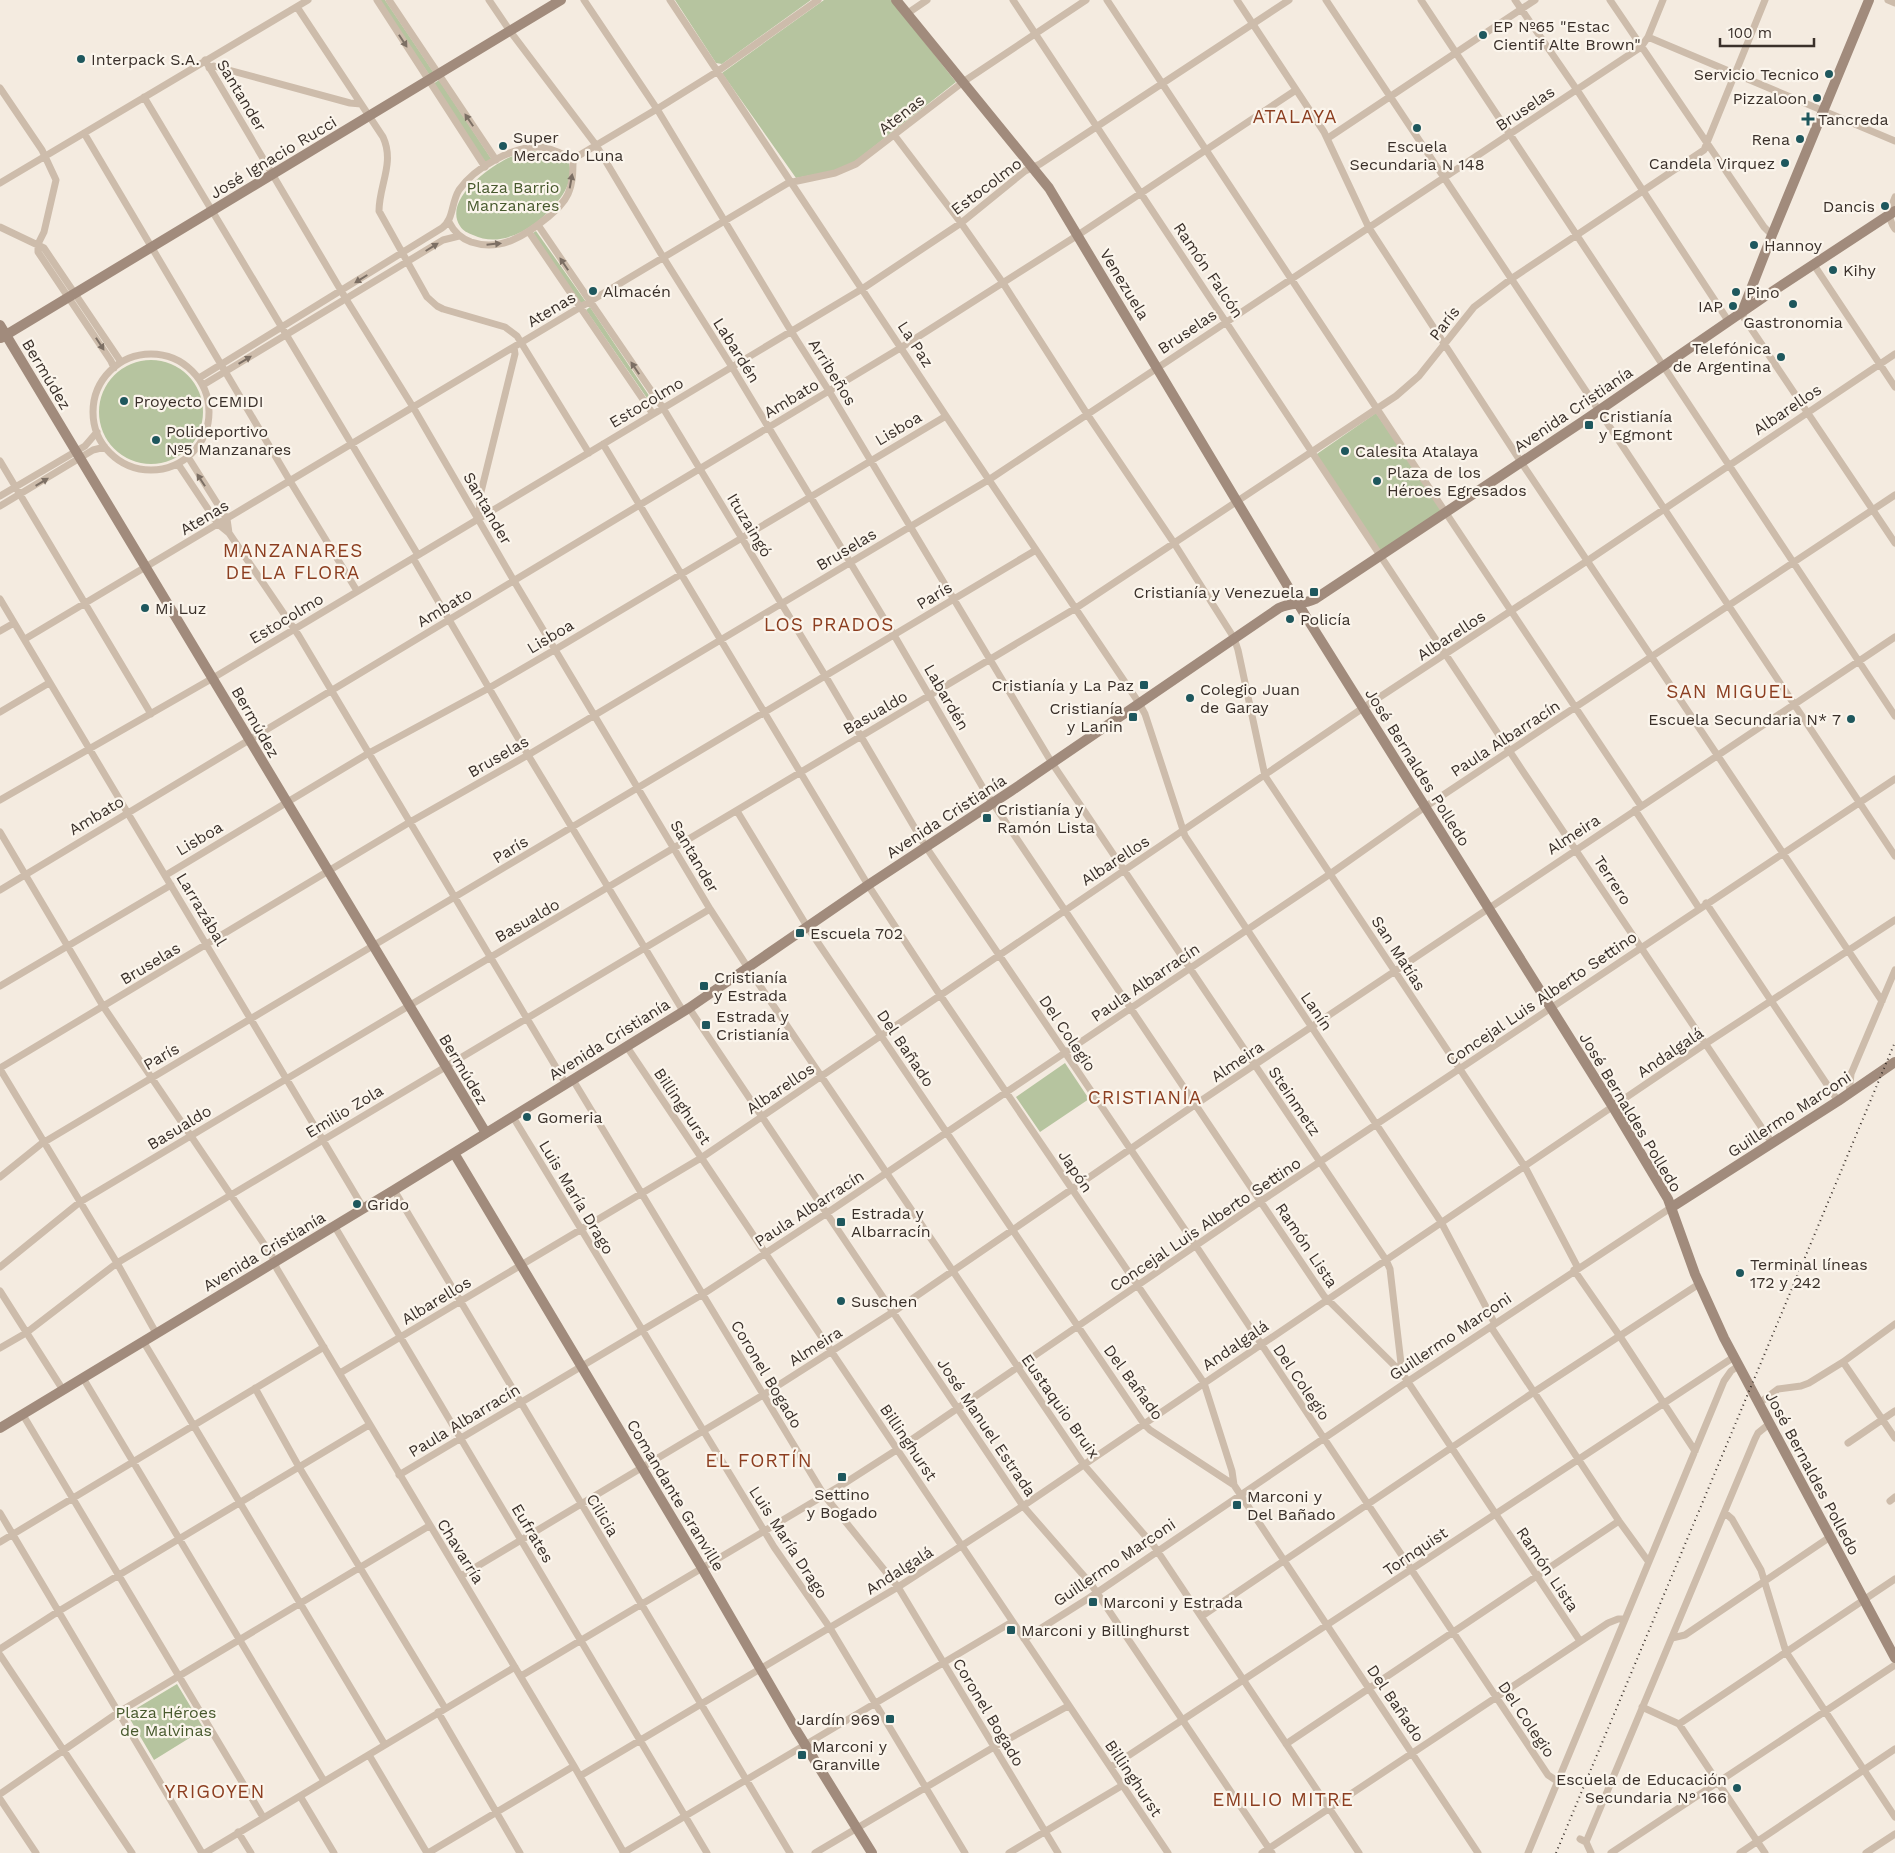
<svg xmlns="http://www.w3.org/2000/svg" width="1895" height="1853" viewBox="0 0 1895 1853" font-family="'Work Sans',sans-serif">
  <style>
    .green { fill: #b6c49f }
    .lines { fill: none; stroke-linecap: round; stroke-linejoin: round }
    .street { stroke: #cdbcab; stroke-width: 7 }
    .secondary { stroke: #a18b7c; stroke-width: 10 }
    .rail { stroke: #3a302a; stroke-width: 2; stroke-dasharray: 1 4; stroke-linecap: butt }
    .oneway { fill: #7c6f64 }
    .poi-dot { fill: #1e575d; stroke: #fbf5ec; stroke-width: 2 }
    .labels { text-anchor: middle; stroke-width: 4.5; stroke-linejoin: round; paint-order: stroke }
    .poi-label { font-size: 16px; fill: #3a302a; stroke: #fbf5ec; text-anchor: start }
    .street-label { font-size: 16px; fill: #3a302a; stroke: #fbf5ec }
    .park-label { font-size: 16px; fill: #47592d; stroke: #fbf5ec }
    .quarter-label { font-size: 19px; letter-spacing: 1px; fill: #8c3e20; stroke: #fbf5ec }
  </style>
  <rect width="100%" height="100%" fill="#f4ebe0"/>
  <path class="green" d="M379 0H385L434 73 430 76Z
    M675 0H811L722 64 716 63Z
    M824 0H891L956 82 853 163 833 171 796 178 722 73Z
    M439 80 492 160 486 164 433 84Z
    M529 151H541L567 159C575 173 567 190 558 201 539 225 504 250 473 235 468 233 463 231 460 226 443 200 488 168 508 158 514 155 522 153 529 151Z
    M536 231 586 302 582 305 533 233Z
    M590 307 654 403 651 404 586 310Z
    M99 412a52 52 0 1 1 104 0a52 52 0 1 1-104 0Z
    M1376 413 1443 510 1379 553 1314 456Z
    M1065 1063 1089 1099 1040 1132 1016 1097Z
    M177 1684 204 1729 154 1760 127 1714Z"/>
  <g class="lines">
    <path class="street" d="M377 0 485 167
      M389 0 496 160
      M489 0 510 31 596 145 663 257 732 367 894 635 986 793 1324 1296 1402 1373 1580 1641
      M584 0 657 109 791 331 829 391 1052 763 1386 1260 1390 1269 1402 1372
      M670 0 946 416 1139 703 1145 714 1185 836 1441 1222 1495 1324
      M1013 0 1526 776 1772 1143
      M1107 0 1420 474 1641 806
      M1237 0 1324 132 1369 228 1521 462 1882 1001
      M1326 0 1895 856
      M1421 0 1895 716
      M1515 0 1577 90 1729 322
      M1610 0 1764 227 1772 235
      M1888 0 1895 3
      M297 7 383 137C395 163 379 185 379 211L427 297 437 306 443 309 505 327 517 336 589 453
      M908 13 927 0
      M1648 37 1895 141
      M205 60 346 299 413 407 514 581 710 909 748 968 1084 1465 1154 1546 1359 1853
      M209 68 214 66 221 68 350 103 361 104
      M0 88 42 150 56 180 44 232 38 244V252L111 361 114 368
      M144 97 418 555
      M84 133 290 481 357 591
      M895 136 961 223 1003 283 1087 414 1174 543 1234 638 1238 650 1265 776 1525 1167 1578 1268
      M1328 138 1535 0
      M573 159 657 109 718 71 818 0
      M0 183 308 0
      M1895 197C1890 209 1887 218 1895 229
      M449 222C454 232 460 238 471 242 501 252 526 235 548 217 556 210 564 203 568 194 573 183 573 171 573 159
      M538 225 663 408 826 677 926 847 1196 1246 1548 1775 1557 1781
      M0 227 44 248 121 362
      M529 232 653 414
      M1814 265 1895 387
      M1742 312 1744 318 1895 543
      M93 412a58 58 0 1 1 116 0a58 58 0 1 1-116 0Z
      M199 378 442 228C454 219 451 203 459 190 474 168 513 146 540 147 552 148 562 154 573 159
      M203 385 443 240 459 236
      M603 444 868 885 940 995 1204 1383 1232 1471 1234 1485
      M188 457 227 519 229 533
      M0 461 151 714
      M178 464 218 524 229 533 299 636 566 1084
      M0 496 85 446 97 432
      M0 506 93 450 105 447
      M479 519 480 496 515 354 514 347
      M413 558 528 755 683 1011
      M0 599 364 1209
      M0 631 14 623
      M25 639 788 183 835 173 856 164 963 82 1086 0
      M0 712 49 683
      M0 800 213 678 862 289 961 223 1025 171 1040 164 1289 0
      M1635 810 1699 908
      M737 811 808 928 1144 1424 1150 1430 1234 1485 1478 1853
      M0 832 103 1006 272 1256 277 1269 574 1766 624 1853
      M166 875 369 753 489 688 556 649 946 416
      M0 890 902 347 1078 235 1296 90
      M1706 903 1838 1101
      M0 986 171 885
      M689 1008 1023 1506 1091 1584 1272 1853
      M627 1047 1168 1853
      M0 1068 410 822 528 755 990 479 1641 47 1648 37 1663 0
      M0 1069 117 1263 156 1333
      M573 1080 824 1495 898 1587 1058 1853
      M1849 1094 1851 1074 1895 970
      M513 1117 774 1547 830 1628 965 1853
      M0 1177 41 1144 1036 550
      M394 1190 790 1853
      M335 1227 707 1853
      M0 1267 80 1202 1076 608 1396 396 1419 376 1474 307 1511 279 1704 150 1765 0
      M1574 1270 1619 1335 1695 1451
      M0 1291 63 1390
      M1491 1327 1619 1521 1648 1561
      M143 1341 385 1745
      M0 1348 26 1333 117 1263 710 909
      M1843 1362 1895 1438
      M340 1373 701 1158 1363 708 1587 561 1895 354
      M83 1378 324 1781
      M255 1388 299 1467 445 1708
      M1758 1404 1778 1389 1801 1386 1809 1383 1843 1362 1895 1324
      M23 1415 263 1817
      M1848 1443 1895 1411
      M399 1475 703 1294 827 1213 1330 874 1425 807 1895 495
      M1890 1501 1895 1497
      M0 1513 202 1853
      M1725 1513 1732 1519 1761 1570 1786 1652 1895 1817
      M0 1542 324 1347
      M461 1576 763 1395 893 1312 1196 1104 1895 637
      M1202 1616 1534 1392 1699 1284
      M1672 1638 1685 1635 1830 1537
      M1024 1639 1089 1598 1401 1386 1672 1207
      M0 1649 59 1611 369 1425
      M0 1655 132 1853
      M521 1676 845 1483 898 1449 1261 1201 1895 779
      M1642 1707 1679 1724 1765 1853
      M438 1712 520 1853
      M1679 1724 1895 1579
      M1286 1744 1619 1521
      M369 1755 427 1853
      M1111 1767 1734 1357
      M580 1776 898 1587 1023 1506 1705 1044 1895 920
      M0 1794 119 1712 429 1526
      M300 1796 334 1853
      M0 1799 36 1853
      M238 1832 251 1853
      M1580 1839 1586 1842 1591 1853
      M1586 1842 1755 1439 1758 1433 1769 1424
      M205 1853 515 1667
      M428 1853 574 1766
      M623 1853 1012 1622
      M815 1853 994 1747 1068 1706
      M1009 1853 1123 1785
      M1262 1853 1608 1623 1618 1619H1625
      M1528 1853 1724 1381 1731 1371 1738 1366
      M1611 1853 1895 1665
      M1740 1853 1895 1749
      M1866 1853 1895 1834"/>
    <path class="secondary" d="M896 0 1049 188 1305 615 1613 1107 1668 1199 1695 1274 1724 1338 1895 1658
      M1742 312 1772 235 1869 0
      M0 325 486 1133
      M1 338 561 0
      M454 1153 702 1568 796 1730 872 1853
      M1672 1207 1838 1101 1895 1062
      M0 1428 394 1190 689 1008 868 885 1011 791 1279 608C1291 602 1303 605 1315 599L1585 420 1764 297 1895 211"/>
    <path class="rail" d="M1556 1853 1895 1042"/>
  </g>
  <defs><path id="oneway-solid" d="M-6-.8H1V-3.2L6.5 0L1 3.2V.8H-6Z" transform="scale(1.25)"/></defs>
  <g class="oneway">
    <use href="#oneway-solid" transform="translate(403 41) rotate(57)"/>
    <use href="#oneway-solid" transform="translate(469 120) rotate(-124)"/>
    <use href="#oneway-solid" transform="translate(571 181) rotate(-80)"/>
    <use href="#oneway-solid" transform="translate(494 244) rotate(-6)"/>
    <use href="#oneway-solid" transform="translate(432 247) rotate(-32)"/>
    <use href="#oneway-solid" transform="translate(564 264) rotate(-124)"/>
    <use href="#oneway-solid" transform="translate(361 279) rotate(148)"/>
    <use href="#oneway-solid" transform="translate(100 344) rotate(57)"/>
    <use href="#oneway-solid" transform="translate(245 360) rotate(-31)"/>
    <use href="#oneway-solid" transform="translate(635 368) rotate(-124)"/>
    <use href="#oneway-solid" transform="translate(201 480) rotate(-123)"/>
    <use href="#oneway-solid" transform="translate(42 482) rotate(-31)"/>
  </g>
  <g class="poi-dot">
    <circle cx="1483" cy="35" r="5"/>
    <circle cx="81" cy="59" r="5"/>
    <circle cx="1829" cy="74" r="5"/>
    <circle cx="1817" cy="98" r="5"/>
    <path d="M1805.5 111.5h5v5h5v5h-5v5h-5v-5h-5v-5h5z"/>
    <circle cx="1417" cy="128" r="5"/>
    <circle cx="1800" cy="139" r="5"/>
    <circle cx="503" cy="146" r="5"/>
    <circle cx="1785" cy="163" r="5"/>
    <circle cx="1885" cy="206" r="5"/>
    <circle cx="1754" cy="245" r="5"/>
    <circle cx="1833" cy="270" r="5"/>
    <circle cx="593" cy="291" r="5"/>
    <circle cx="1736" cy="292" r="5"/>
    <circle cx="1793" cy="304" r="5"/>
    <circle cx="1733" cy="306" r="5"/>
    <circle cx="1781" cy="357" r="5"/>
    <circle cx="124" cy="401" r="5"/>
    <rect x="1584" y="420" width="10" height="10" rx="2.5"/>
    <circle cx="156" cy="440" r="5"/>
    <circle cx="1345" cy="451" r="5"/>
    <circle cx="1377" cy="481" r="5"/>
    <rect x="1309" y="587" width="10" height="10" rx="2.5"/>
    <circle cx="145" cy="608" r="5"/>
    <circle cx="1290" cy="619" r="5"/>
    <rect x="1139" y="680" width="10" height="10" rx="2.5"/>
    <circle cx="1190" cy="698" r="5"/>
    <rect x="1128" y="712" width="10" height="10" rx="2.5"/>
    <circle cx="1851" cy="719" r="5"/>
    <rect x="982" y="813" width="10" height="10" rx="2.5"/>
    <rect x="795" y="928" width="10" height="10" rx="2.5"/>
    <rect x="699" y="981" width="10" height="10" rx="2.5"/>
    <rect x="701" y="1020" width="10" height="10" rx="2.5"/>
    <circle cx="527" cy="1117" r="5"/>
    <circle cx="357" cy="1204" r="5"/>
    <rect x="836" y="1217" width="10" height="10" rx="2.5"/>
    <circle cx="1740" cy="1273" r="5"/>
    <circle cx="841" cy="1301" r="5"/>
    <rect x="837" y="1472" width="10" height="10" rx="2.5"/>
    <rect x="1232" y="1500" width="10" height="10" rx="2.5"/>
    <rect x="1088" y="1597" width="10" height="10" rx="2.5"/>
    <rect x="1006" y="1625" width="10" height="10" rx="2.5"/>
    <rect x="885" y="1714" width="10" height="10" rx="2.5"/>
    <rect x="797" y="1750" width="10" height="10" rx="2.5"/>
    <circle cx="1737" cy="1788" r="5"/>
  </g>
  <g class="labels">
    <g class="poi-label">
      <text x="1493" y="32">EP Nº65 "Estac<tspan x="1493" dy="18">Cientif Alte Brown"</tspan></text>
      <text x="91" y="65">Interpack S.A.</text>
      <text x="1819" y="80" text-anchor="end">Servicio Tecnico</text>
      <text x="1807" y="104" text-anchor="end">Pizzaloon</text>
      <text x="1818" y="125">Tancreda</text>
      <text x="513" y="143">Super<tspan x="513" dy="18">Mercado Luna</tspan></text>
      <text x="1790" y="145" text-anchor="end">Rena</text>
      <text x="1417" y="152" text-anchor="middle">Escuela<tspan x="1417" dy="18">Secundaria N 148</tspan></text>
      <text x="1775" y="169" text-anchor="end">Candela Virquez</text>
      <text x="1875" y="212" text-anchor="end">Dancis</text>
      <text x="1764" y="251">Hannoy</text>
      <text x="1843" y="276">Kihy</text>
      <text x="603" y="297">Almacén</text>
      <text x="1746" y="298">Pino</text>
      <text x="1723" y="312" text-anchor="end">IAP</text>
      <text x="1793" y="328" text-anchor="middle">Gastronomia</text>
      <text x="1771" y="354" text-anchor="end">Telefónica<tspan x="1771" dy="18">de Argentina</tspan></text>
      <text x="134" y="407">Proyecto CEMIDI</text>
      <text x="1599" y="422">Cristianía<tspan x="1599" dy="18">y Egmont</tspan></text>
      <text x="166" y="437">Polideportivo<tspan x="166" dy="18">Nº5 Manzanares</tspan></text>
      <text x="1355" y="457">Calesita Atalaya</text>
      <text x="1387" y="478">Plaza de los<tspan x="1387" dy="18">Héroes Egresados</tspan></text>
      <text x="1304" y="598" text-anchor="end">Cristianía y Venezuela</text>
      <text x="155" y="614">Mi Luz</text>
      <text x="1300" y="625">Policía</text>
      <text x="1134" y="691" text-anchor="end">Cristianía y La Paz</text>
      <text x="1200" y="695">Colegio Juan<tspan x="1200" dy="18">de Garay</tspan></text>
      <text x="1123" y="714" text-anchor="end">Cristianía<tspan x="1123" dy="18">y Lanin</tspan></text>
      <text x="1841" y="725" text-anchor="end">Escuela Secundaria N* 7</text>
      <text x="997" y="815">Cristianía y<tspan x="997" dy="18">Ramón Lista</tspan></text>
      <text x="810" y="939">Escuela 702</text>
      <text x="714" y="983">Cristianía<tspan x="714" dy="18">y Estrada</tspan></text>
      <text x="716" y="1022">Estrada y<tspan x="716" dy="18">Cristianía</tspan></text>
      <text x="537" y="1123">Gomeria</text>
      <text x="367" y="1210">Grido</text>
      <text x="851" y="1219">Estrada y<tspan x="851" dy="18">Albarracín</tspan></text>
      <text x="1750" y="1270">Terminal líneas<tspan x="1750" dy="18">172 y 242</tspan></text>
      <text x="851" y="1307">Suschen</text>
      <text x="842" y="1500" text-anchor="middle">Settino<tspan x="842" dy="18">y Bogado</tspan></text>
      <text x="1247" y="1502">Marconi y<tspan x="1247" dy="18">Del Bañado</tspan></text>
      <text x="1103" y="1608">Marconi y Estrada</text>
      <text x="1021" y="1636">Marconi y Billinghurst</text>
      <text x="880" y="1725" text-anchor="end">Jardín 969</text>
      <text x="812" y="1752">Marconi y<tspan x="812" dy="18">Granville</tspan></text>
      <text x="1727" y="1785" text-anchor="end">Escuela de Educación<tspan x="1727" dy="18">Secundaria N° 166</tspan></text>
    </g>
    <g class="street-label">
      <text transform="translate(242 95) rotate(59)" y="6">Santander</text>
      <text transform="translate(1525 108) rotate(-34)" y="6">Bruselas</text>
      <text transform="translate(901 114) rotate(-38)" y="6">Atenas</text>
      <text transform="translate(273 157) rotate(-31)" y="6">José Ignacio Rucci</text>
      <text transform="translate(986 186) rotate(-37)" y="6">Estocolmo</text>
      <text transform="translate(1209 270) rotate(56)" y="6">Ramón Falcón</text>
      <text transform="translate(1125 284) rotate(59)" y="6">Venezuela</text>
      <text transform="translate(551 309) rotate(-31)" y="6">Atenas</text>
      <text transform="translate(1444 323) rotate(-52)" y="6">París</text>
      <text transform="translate(1187 331) rotate(-34)" y="6">Bruselas</text>
      <text transform="translate(916 344) rotate(57)" y="6">La Paz</text>
      <text transform="translate(737 350) rotate(58)" y="6">Labardén</text>
      <text transform="translate(833 372) rotate(58)" y="6">Arribeños</text>
      <text transform="translate(47 374) rotate(59)" y="6">Bermúdez</text>
      <text transform="translate(791 398) rotate(-31)" y="6">Ambato</text>
      <text transform="translate(646 402) rotate(-31)" y="6">Estocolmo</text>
      <text transform="translate(1573 409) rotate(-34)" y="6">Avenida Cristianía</text>
      <text transform="translate(1787 409) rotate(-34)" y="6">Albarellos</text>
      <text transform="translate(898 428) rotate(-31)" y="6">Lisboa</text>
      <text transform="translate(488 508) rotate(60)" y="6">Santander</text>
      <text transform="translate(204 517) rotate(-31)" y="6">Atenas</text>
      <text transform="translate(750 525) rotate(59)" y="6">Ituzaingó</text>
      <text transform="translate(846 549) rotate(-31)" y="6">Bruselas</text>
      <text transform="translate(934 595) rotate(-31)" y="6">París</text>
      <text transform="translate(444 607) rotate(-31)" y="6">Ambato</text>
      <text transform="translate(286 618) rotate(-31)" y="6">Estocolmo</text>
      <text transform="translate(1451 635) rotate(-33)" y="6">Albarellos</text>
      <text transform="translate(550 636) rotate(-31)" y="6">Lisboa</text>
      <text transform="translate(947 697) rotate(60)" y="6">Labardén</text>
      <text transform="translate(875 712) rotate(-30)" y="6">Basualdo</text>
      <text transform="translate(256 722) rotate(60)" y="6">Bermúdez</text>
      <text transform="translate(1505 738) rotate(-33)" y="6">Paula Albarracín</text>
      <text transform="translate(498 756) rotate(-30)" y="6">Bruselas</text>
      <text transform="translate(1418 767) rotate(58)" y="6">José Bernaldes Polledo</text>
      <text transform="translate(96 815) rotate(-31)" y="6">Ambato</text>
      <text transform="translate(946 816) rotate(-33)" y="6">Avenida Cristianía</text>
      <text transform="translate(1573 834) rotate(-33)" y="6">Almeira</text>
      <text transform="translate(199 838) rotate(-31)" y="6">Lisboa</text>
      <text transform="translate(510 849) rotate(-31)" y="6">París</text>
      <text transform="translate(695 856) rotate(60)" y="6">Santander</text>
      <text transform="translate(1115 860) rotate(-33)" y="6">Albarellos</text>
      <text transform="translate(1613 880) rotate(57)" y="6">Terrero</text>
      <text transform="translate(202 909) rotate(59)" y="6">Larrazábal</text>
      <text transform="translate(527 920) rotate(-30)" y="6">Basualdo</text>
      <text transform="translate(1399 953) rotate(57)" y="6">San Matías</text>
      <text transform="translate(150 963) rotate(-31)" y="6">Bruselas</text>
      <text transform="translate(1145 982) rotate(-34)" y="6">Paula Albarracín</text>
      <text transform="translate(1541 998) rotate(-34)" y="6">Concejal Luis Alberto Settino</text>
      <text transform="translate(1317 1011) rotate(56)" y="6">Lanín</text>
      <text transform="translate(1068 1033) rotate(56)" y="6">Del Colegio</text>
      <text transform="translate(609 1039) rotate(-32)" y="6">Avenida Cristianía</text>
      <text transform="translate(906 1048) rotate(56)" y="6">Del Bañado</text>
      <text transform="translate(1670 1052) rotate(-34)" y="6">Andalgalá</text>
      <text transform="translate(161 1056) rotate(-30)" y="6">París</text>
      <text transform="translate(1237 1061) rotate(-34)" y="6">Almeira</text>
      <text transform="translate(464 1069) rotate(59)" y="6">Bermúdez</text>
      <text transform="translate(780 1088) rotate(-34)" y="6">Albarellos</text>
      <text transform="translate(1295 1101) rotate(56)" y="6">Steinmetz</text>
      <text transform="translate(683 1106) rotate(56)" y="6">Billinghurst</text>
      <text transform="translate(344 1111) rotate(-31)" y="6">Emilio Zola</text>
      <text transform="translate(1631 1112) rotate(59)" y="6">José Bernaldes Polledo</text>
      <text transform="translate(1789 1114) rotate(-33)" y="6">Guillermo Marconi</text>
      <text transform="translate(179 1127) rotate(-31)" y="6">Basualdo</text>
      <text transform="translate(1076 1171) rotate(56)" y="6">Japón</text>
      <text transform="translate(577 1197) rotate(59)" y="6">Luis María Drago</text>
      <text transform="translate(809 1208) rotate(-33)" y="6">Paula Albarracín</text>
      <text transform="translate(1205 1224) rotate(-34)" y="6">Concejal Luis Alberto Settino</text>
      <text transform="translate(1307 1245) rotate(56)" y="6">Ramón Lista</text>
      <text transform="translate(264 1251) rotate(-31)" y="6">Avenida Cristianía</text>
      <text transform="translate(436 1300) rotate(-31)" y="6">Albarellos</text>
      <text transform="translate(1450 1336) rotate(-34)" y="6">Guillermo Marconi</text>
      <text transform="translate(1235 1345) rotate(-34)" y="6">Andalgalá</text>
      <text transform="translate(815 1346) rotate(-32)" y="6">Almeira</text>
      <text transform="translate(767 1374) rotate(59)" y="6">Coronel Bogado</text>
      <text transform="translate(1134 1382) rotate(54)" y="6">Del Bañado</text>
      <text transform="translate(1302 1382) rotate(56)" y="6">Del Colegio</text>
      <text transform="translate(1061 1406) rotate(55)" y="6">Eustaquio Bruix</text>
      <text transform="translate(464 1420) rotate(-31)" y="6">Paula Albarracín</text>
      <text transform="translate(987 1427) rotate(56)" y="6">José Manuel Estrada</text>
      <text transform="translate(909 1442) rotate(56)" y="6">Billinghurst</text>
      <text transform="translate(1813 1473) rotate(62)" y="6">José Bernaldes Polledo</text>
      <text transform="translate(676 1495) rotate(59)" y="6">Comandante Granville</text>
      <text transform="translate(603 1515) rotate(59)" y="6">Cilicia</text>
      <text transform="translate(533 1533) rotate(59)" y="6">Eufrates</text>
      <text transform="translate(789 1542) rotate(57)" y="6">Luis María Drago</text>
      <text transform="translate(461 1551) rotate(58)" y="6">Chavarría</text>
      <text transform="translate(1415 1551) rotate(-34)" y="6">Tornquist</text>
      <text transform="translate(1114 1562) rotate(-34)" y="6">Guillermo Marconi</text>
      <text transform="translate(1548 1569) rotate(56)" y="6">Ramón Lista</text>
      <text transform="translate(899 1570) rotate(-32)" y="6">Andalgalá</text>
      <text transform="translate(1396 1703) rotate(56)" y="6">Del Bañado</text>
      <text transform="translate(989 1712) rotate(59)" y="6">Coronel Bogado</text>
      <text transform="translate(1527 1719) rotate(56)" y="6">Del Colegio</text>
      <text transform="translate(1134 1778) rotate(56)" y="6">Billinghurst</text>
    </g>
    <g class="park-label">
      <text x="513" y="193">Plaza Barrio<tspan x="513" dy="18">Manzanares</tspan></text>
      <text x="166" y="1718">Plaza Héroes<tspan x="166" dy="18">de Malvinas</tspan></text>
    </g>
    <g class="quarter-label">
      <text x="1295" y="123">ATALAYA</text>
      <text x="293" y="557">MANZANARES<tspan x="293" dy="22">DE LA FLORA</tspan></text>
      <text x="829" y="631">LOS PRADOS</text>
      <text x="1730" y="698">SAN MIGUEL</text>
      <text x="1145" y="1104">CRISTIANÍA</text>
      <text x="759" y="1467">EL FORTÍN</text>
      <text x="215" y="1798">YRIGOYEN</text>
      <text x="1283" y="1806">EMILIO MITRE</text>
    </g>
  </g>
  <path d="M1720 38v8h94v-8" fill="none" stroke="#3a302a" stroke-width="2.5"/>
  <text x="1728" y="38" font-size="15" fill="#3a302a" stroke="#fbf5ec" stroke-width="4" paint-order="stroke">100 m</text>
</svg>
